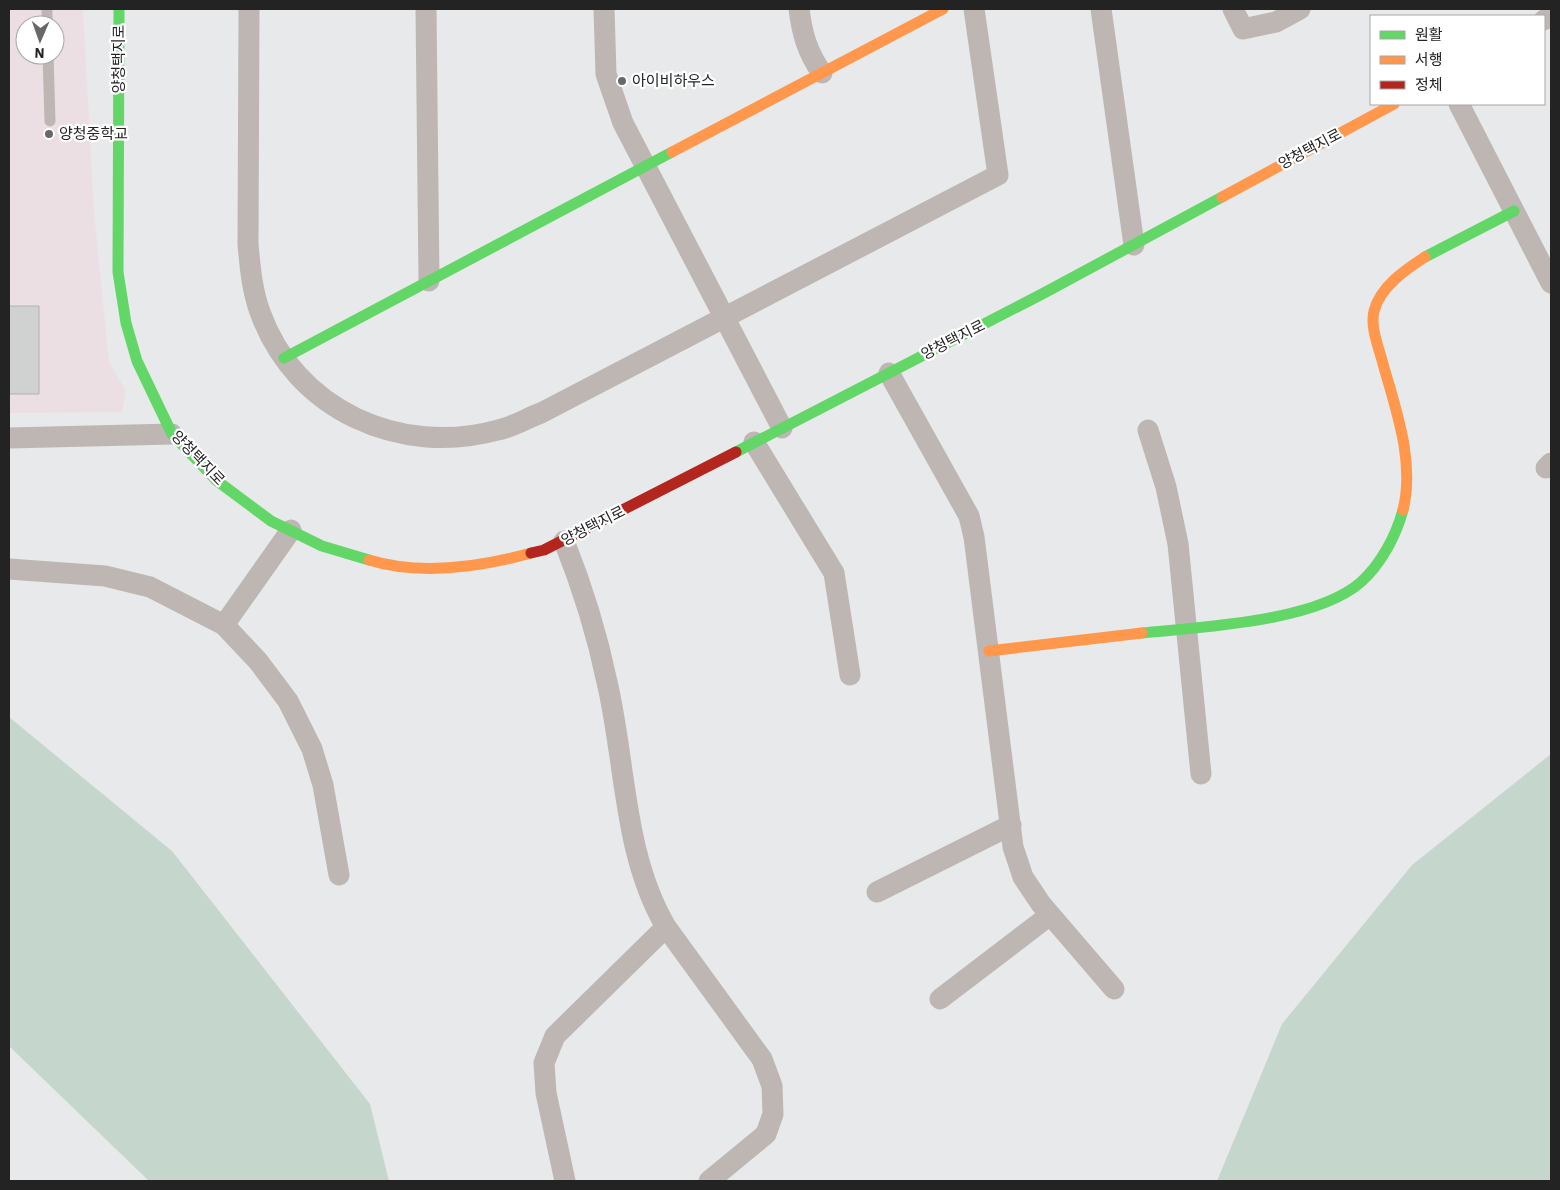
<svg xmlns="http://www.w3.org/2000/svg" width="1560" height="1190" viewBox="0 0 1560 1190" font-family="'IBM Plex Sans','Noto Sans KR',sans-serif">
  <style>
    .education { fill: #ecdfe4; fill-rule: evenodd }
    .green { fill: #c5d7cd }
    .building { fill: #d0d1d1; stroke: #b0b1b2 }
    .lines { fill: none; stroke-linecap: round; stroke-linejoin: round }
    .lane { stroke: #bdb6b3; stroke-width: 11 }
    .street { stroke: #bdb6b3; stroke-width: 21 }
    .fast { stroke: #63d668; stroke-width: 11 }
    .slow { stroke: #ff974d; stroke-width: 11 }
    .jam { stroke: #b3261e; stroke-width: 11 }
    .poi-dot { fill: #686869; stroke: #fff; stroke-width: 2 }
    .labels { text-anchor: middle; stroke-width: 4.5; stroke-linejoin: round; paint-order: stroke }
    .street-label { font-size: 15px; fill: #232324; stroke: #fff }
    .poi-label { font-size: 15px; fill: #232324; stroke: #fff; text-anchor: start }
  </style>
  <rect width="100%" height="100%" fill="#e8e9ea"/>
  <path class="education" d="M9 9H83L94 212 109 362 126 391 122 412 9 413ZM25 25H55V55H25Z"/>
  <path class="green" d="M9 717 172 851 370 1104 389 1181H149L9 1046Z
    M1551 754V1181H1217L1282 1024 1412 865Z"/>
  <path class="building" d="M9 306H39V394H9Z"/>
  <g class="lines">
    <path class="lane" d="M47 9V25
      M48 55 50 121"/>
    <path class="street" d="M249 9 248 244C250 267 252 290 260 312 295 410 400 457 498 430 513 427 527 418 541 413L998 175 974 9
      M426 9 429 281
      M604 9 606 74 623 123 782 428
      M799 9C802 33 807 52 822 73
      M1101 9 1134 245
      M1233 9 1243 29 1276 22 1300 9
      M1544 20 1551 16
      M1459 104 1551 283
      M889 373 969 516 974 537 1013 847 1023 877 1041 904 1114 989
      M1148 430 1166 487 1178 544 1201 774
      M9 438 172 434
      M754 442 834 573 850 675
      M1546 468 1551 463
      M564 541C582 586 597 634 607 682 626 763 623 854 666 927L762 1059 772 1086 773 1114 766 1134 709 1181
      M9 569 105 576 150 587 224 625 258 661 288 701 312 749 323 785 339 875
      M224 625 291 530
      M877 892 1011 825
      M940 999 1050 915
      M565 1181 546 1093 544 1063 555 1036 666 927"/>
    <path class="fast" d="M119 9 118 272 126 323 137 361 172 434 216 480 271 521 322 546 369 560
      M1425 257 1514 211
      M284 358 672 152
      M736 452 1044 293 1222 197
      M1142 633C1201 627 1316 622 1361 582 1381 564 1396 536 1403 510"/>
    <path class="slow" d="M672 152 943 9
      M1222 197 1394 104
      M1403 510C1415 462 1396 410 1383 364 1379 348 1370 328 1374 311 1380 287 1405 270 1425 257
      M369 560C421 576 480 567 531 553
      M989 651 1142 633"/>
    <path class="jam" d="M531 553 544 550 736 452"/>
  </g>
  <g class="poi-dot">
    <circle cx="622" cy="81" r="5"/>
    <circle cx="49" cy="134" r="5"/>
  </g>
  <g class="labels">
    <g class="street-label">
      <text transform="translate(119 59) rotate(-90)" y="5">양청택지로</text>
      <text transform="translate(1310 149) rotate(-28)" y="5">양청택지로</text>
      <text transform="translate(953 340) rotate(-27)" y="5">양청택지로</text>
      <text transform="translate(198 458) rotate(46)" y="5">양청택지로</text>
      <text transform="translate(593 526) rotate(-27)" y="5">양청택지로</text>
    </g>
    <g class="poi-label">
      <text x="632" y="86">아이비하우스</text>
      <text x="59" y="139">양청중학교</text>
    </g>
  </g>
  <rect width="1560" height="1190" fill="none" stroke="#232324" stroke-width="20"/>
  <rect x="1370" y="15" width="175" height="90" fill="#ffffff" stroke="#a7a7a7"/>
  <rect x="1380" y="31" width="25" height="8" fill="#63d668" stroke="#a7a7a7"/>
  <text x="1415" y="40" font-size="15" fill="#232324">원활</text>
  <rect x="1380" y="56" width="25" height="8" fill="#ff974d" stroke="#a7a7a7"/>
  <text x="1415" y="65" font-size="15" fill="#232324">서행</text>
  <rect x="1380" y="81" width="25" height="8" fill="#b3261e" stroke="#a7a7a7"/>
  <text x="1415" y="90" font-size="15" fill="#232324">정체</text>
  <g transform="translate(40 40) rotate(182)"><circle r="24" fill="#ffffff" stroke="#a7a7a7"/>
  <path d="M0-4L9 19L0 12L-9 19Z" fill="#686869"/>
  <text y="-8" font-size="14" font-weight="bold" text-anchor="middle" fill="#232324">N</text>
  </g>
</svg>
